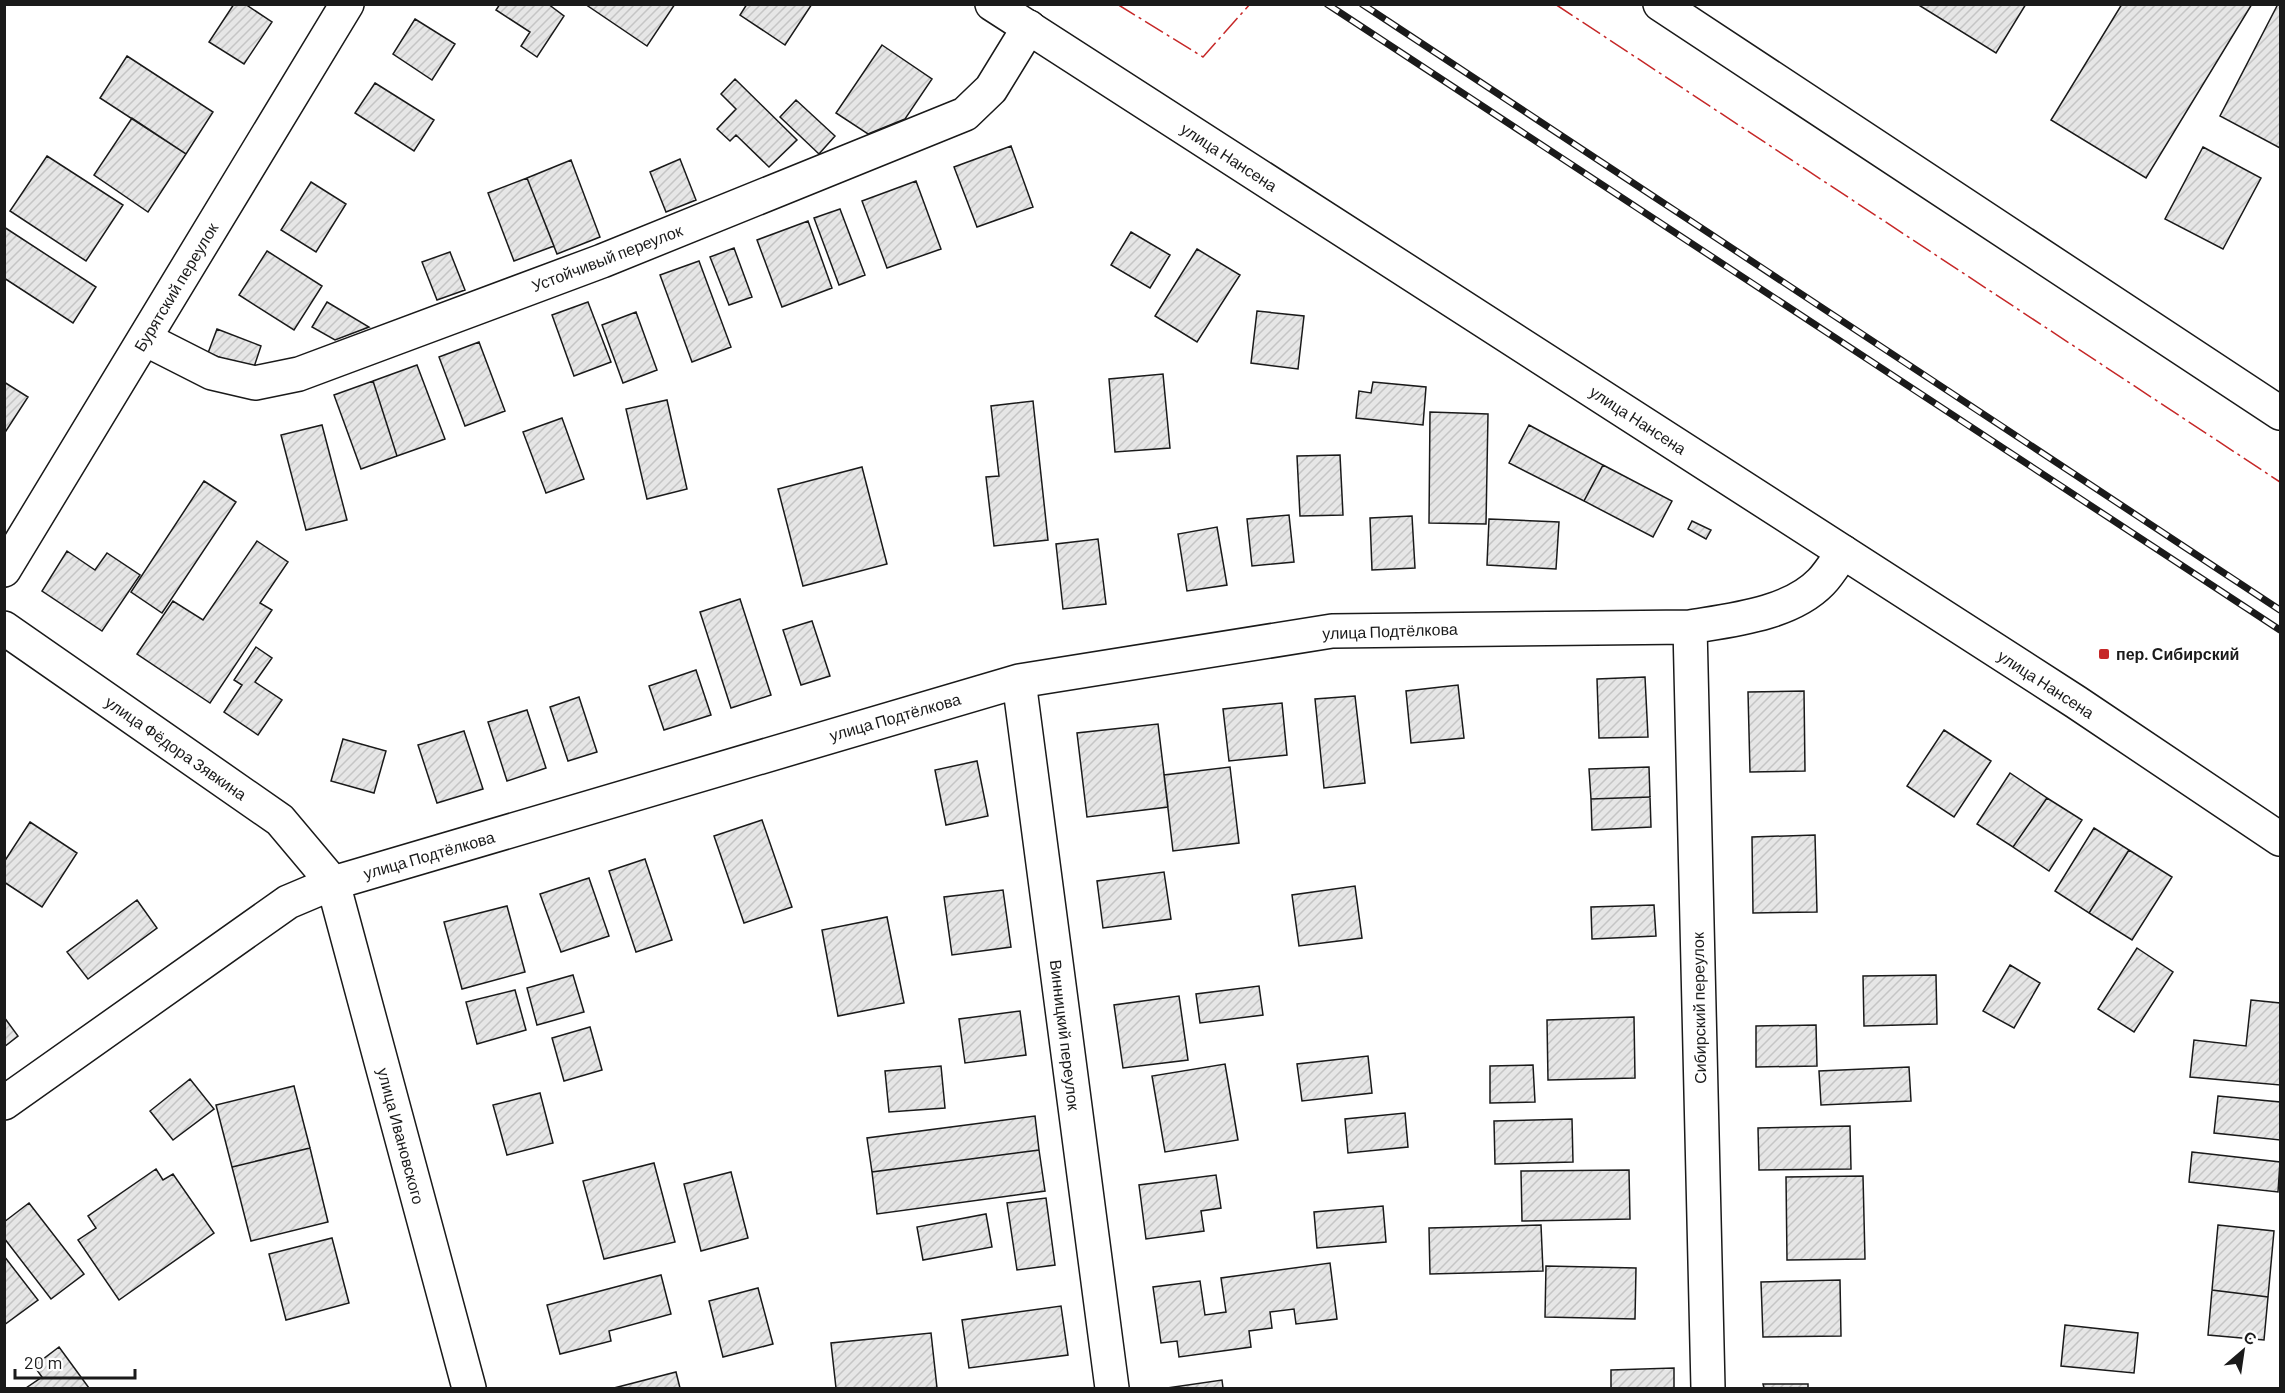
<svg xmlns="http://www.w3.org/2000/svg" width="2285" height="1393" viewBox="0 0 2285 1393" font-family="Barlow,sans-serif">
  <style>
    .building { fill: url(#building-hatch); stroke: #1a1a1a; stroke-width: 1.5 }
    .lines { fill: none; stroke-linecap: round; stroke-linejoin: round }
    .minor-casing { stroke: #1a1a1a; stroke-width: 36 }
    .major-casing { stroke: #1a1a1a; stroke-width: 36 }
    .minor { stroke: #fff; stroke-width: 33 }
    .major { stroke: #fff; stroke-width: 33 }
    .rail-casing { stroke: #1a1a1a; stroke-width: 7 }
    .rail { stroke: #fff; stroke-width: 4.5; stroke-dasharray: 14; stroke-linecap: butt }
    .power { stroke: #c62828; stroke-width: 1.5; stroke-dasharray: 21 4.5 3 4.5; stroke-linecap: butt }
    .poi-dot { fill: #c62828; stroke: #fff; stroke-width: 2 }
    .labels { text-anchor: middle; stroke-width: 4.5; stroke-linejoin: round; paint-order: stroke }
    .street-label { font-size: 16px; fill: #1a1a1a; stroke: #fff }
    .poi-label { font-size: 16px; font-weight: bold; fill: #1a1a1a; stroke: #fff; text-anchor: start }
  </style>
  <defs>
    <pattern id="building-hatch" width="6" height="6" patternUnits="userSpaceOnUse" patternTransform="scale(1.5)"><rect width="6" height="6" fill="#e6e6e6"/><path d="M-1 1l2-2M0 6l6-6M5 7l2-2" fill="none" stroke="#c5c5c5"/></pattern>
  </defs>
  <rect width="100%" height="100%" fill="#fff"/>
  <path class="building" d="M234 4H245L272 22 244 64 209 42Z
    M500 4H548L564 16 537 57 521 46 530 32 496 10Z
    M585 4H675L647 46Z
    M747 4H812L785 45 740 15Z
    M1917 4H2026L1996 53Z
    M2122 4H2252L2146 178 2051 120Z
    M2278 4H2280V148L2220 116Z
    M415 19 455 44 432 80 393 54Z
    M882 45 932 79 905 119 868 134 836 113Z
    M127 56 213 112 186 154 100 98Z
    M735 79 797 140 769 167 736 135 730 141 717 129 736 109 721 94Z
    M375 83 434 120 414 151 355 113Z
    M796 100 835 136 819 154 780 117Z
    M132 118 186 154 148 212 94 175Z
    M1011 146 1033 207 977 227 954 167Z
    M2203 147 2261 178 2223 249 2165 219Z
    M47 156 123 205 86 261 10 211Z
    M680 159 696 200 666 212 650 172Z
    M571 160 600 237 557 254 527 178Z
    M527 178 554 246 514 261 488 193Z
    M916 181 941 249 887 268 862 201Z
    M311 182 346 204 316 252 281 230Z
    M840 209 865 275 839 285 814 218Z
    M808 221 832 288 782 307 757 240Z
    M4 227 96 287 73 323 4 278Z
    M1131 232 1170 255 1150 288 1111 265Z
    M734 248 752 297 729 305 710 257Z
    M1197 249 1240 275 1197 342 1155 316Z
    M267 251 322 286 294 330 239 295Z
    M450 252 465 290 437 300 422 262Z
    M699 261 731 347 692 362 660 275Z
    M327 302 369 327 335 340 312 327Z
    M588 302 611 362 574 376 552 315Z
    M1257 311 1304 316 1298 369 1251 363Z
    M636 312 657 370 623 383 602 325Z
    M217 329 261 346 253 370 208 353Z
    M479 342 505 411 465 426 439 357Z
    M417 365 445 439 397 456 373 381Z
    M1163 374 1170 448 1115 452 1109 379Z
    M373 381 397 456 361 469 334 395Z
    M4 382 28 397 4 434Z
    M1373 382 1426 387 1423 425 1356 418 1359 391 1371 393Z
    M667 400 687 489 647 499 626 409Z
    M1033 401 1048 540 994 546 986 477 999 476 991 406Z
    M1430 412 1488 414 1486 524 1429 523Z
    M562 418 584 479 546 493 523 432Z
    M322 425 347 520 306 530 281 435Z
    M1529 425 1603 465 1584 501 1509 463Z
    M1340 455 1343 515 1300 516 1297 456Z
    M1603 465 1672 501 1653 537 1584 501Z
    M862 467 887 564 803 586 778 489Z
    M204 481 236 502 162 613 131 592Z
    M1289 515 1294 562 1252 566 1247 519Z
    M1412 516 1415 568 1372 570 1370 518Z
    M1489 519 1559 522 1556 569 1487 565Z
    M1692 521 1711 530 1706 539 1688 529Z
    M1217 527 1227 585 1187 591 1178 534Z
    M1098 539 1106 604 1063 609 1056 544Z
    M257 541 288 562 260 603 272 610 210 703 137 654 173 601 203 620Z
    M67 551 95 570 107 553 140 575 102 631 42 591Z
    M740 599 771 695 731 708 700 612Z
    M812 621 830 676 801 685 783 630Z
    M256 647 272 658 255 682 282 700 258 735 224 712 242 685 234 680Z
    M696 670 711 715 664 730 649 686Z
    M1645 677 1648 737 1599 738 1597 679Z
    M1458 685 1464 738 1411 743 1406 691Z
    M1804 691 1805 771 1750 772 1748 692Z
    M1355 696 1365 783 1324 788 1315 699Z
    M579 697 597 752 568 761 550 707Z
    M1282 703 1287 755 1229 761 1223 709Z
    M527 710 546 768 507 781 488 722Z
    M1158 724 1168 807 1087 817 1077 733Z
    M1944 730 1991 761 1954 817 1907 786Z
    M464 731 483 789 437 803 418 745Z
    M343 739 386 751 374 793 331 781Z
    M977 761 988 816 946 825 935 770Z
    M1230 767 1239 843 1173 851 1164 775Z
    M1649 767 1650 797 1591 799 1589 769Z
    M2010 773 2047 798 2013 847 1977 824Z
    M1650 797 1651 827 1592 830 1591 799Z
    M2047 798 2082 820 2049 871 2013 847Z
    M762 820 792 907 744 923 714 836Z
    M30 822 77 853 42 907 4 882V862Z
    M2094 828 2129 850 2089 913 2055 891Z
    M1815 835 1817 912 1753 913 1752 837Z
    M2129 850 2172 877 2132 940 2089 913Z
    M645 859 672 940 636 952 609 871Z
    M1164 872 1171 919 1103 928 1097 881Z
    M589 878 609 936 561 952 540 894Z
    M1355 886 1362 938 1299 946 1292 895Z
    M1003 890 1011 947 952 955 944 897Z
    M137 900 157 928 88 979 67 952Z
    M1654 905 1656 936 1592 939 1591 907Z
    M507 906 525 972 462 989 444 922Z
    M887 917 904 1003 838 1016 822 930Z
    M2137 948 2173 972 2134 1032 2098 1009Z
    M2010 965 2040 983 2014 1028 1983 1011Z
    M573 975 584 1012 537 1025 527 988Z
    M1936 975 1937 1024 1864 1026 1863 976Z
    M1259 986 1263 1015 1200 1023 1196 994Z
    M515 990 526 1030 477 1044 466 1002Z
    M1179 996 1188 1060 1123 1068 1114 1005Z
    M2251 1000 2280 1003V1085L2190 1077 2194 1040 2246 1046Z
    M1020 1011 1026 1055 965 1063 959 1019Z
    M4 1017 18 1036 4 1047Z
    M1634 1017 1635 1078 1548 1080 1547 1020Z
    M1816 1025 1817 1066 1756 1067V1026Z
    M590 1027 602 1070 564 1081 552 1038Z
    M1368 1056 1372 1093 1302 1101 1297 1064Z
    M1225 1064 1238 1140 1165 1152 1152 1076Z
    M1533 1065 1535 1102 1490 1103V1066Z
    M941 1066 945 1108 889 1112 885 1071Z
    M1909 1067 1911 1101 1821 1105 1819 1071Z
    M190 1079 214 1109 173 1140 150 1111Z
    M294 1086 310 1148 232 1167 216 1105Z
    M540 1093 553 1143 507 1155 493 1105Z
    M2218 1096 2280 1102V1140L2214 1133Z
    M1405 1113 1408 1147 1348 1153 1345 1119Z
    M1035 1116 1039 1150 872 1172 867 1138Z
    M1572 1119 1573 1162 1495 1164 1494 1121Z
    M1850 1126 1851 1169 1759 1170 1758 1128Z
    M310 1148 328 1222 251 1241 232 1167Z
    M1039 1150 1045 1191 877 1214 872 1172Z
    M2192 1152 2280 1162 2278 1192 2189 1182Z
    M654 1163 675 1242 604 1259 583 1181Z
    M156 1169 163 1180 173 1174 214 1233 119 1300 78 1240 96 1228 88 1216Z
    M1629 1170 1630 1219 1522 1221 1521 1171Z
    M731 1172 748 1238 701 1251 684 1184Z
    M1216 1175 1221 1208 1201 1211 1204 1231 1146 1239 1139 1185Z
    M1863 1176 1865 1259 1787 1260 1786 1177Z
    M1046 1198 1055 1265 1017 1270 1007 1203Z
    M29 1203 84 1274 51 1299 4 1238V1222Z
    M1383 1206 1386 1242 1317 1248 1314 1212Z
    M986 1214 992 1247 923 1260 917 1227Z
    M1541 1225 1543 1271 1430 1274 1429 1228Z
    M2218 1225 2274 1231 2268 1297 2212 1290Z
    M332 1238 349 1303 286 1320 269 1254Z
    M4 1256 38 1300 4 1325Z
    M1330 1263 1337 1319 1296 1324 1294 1309 1270 1312 1272 1328 1249 1331 1251 1347 1179 1357 1177 1341 1161 1343 1153 1287 1200 1281 1205 1315 1226 1312 1221 1278Z
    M1546 1266 1636 1268 1635 1319 1545 1317Z
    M661 1275 671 1314 609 1331 611 1341 560 1354 547 1305Z
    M1840 1280 1841 1336 1763 1337 1761 1282Z
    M758 1288 773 1344 723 1357 709 1301Z
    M2212 1290 2268 1297 2264 1340 2208 1335Z
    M1061 1306 1068 1355 969 1368 962 1320Z
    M2065 1325 2138 1333 2134 1373 2061 1366Z
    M931 1333 937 1388H836L831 1343Z
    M59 1347 89 1388H26L42 1377 34 1366Z
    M1674 1368V1388H1611V1370Z
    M676 1372 680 1388H614Z
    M1222 1380 1223 1388H1167Z
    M1763 1384H1808V1388H1764Z"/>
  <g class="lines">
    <defs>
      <path id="minor" d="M145 339 212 373 255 383 299 374 602 261 965 114 991 89 1029 27
        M4 570 347 4
        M1690 627 1708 1388
        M4 628 280 820 333 883 469 1388
        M1019 681 1112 1388
        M4 1103 288 902 333 883 1019 681 1332 631 1690 627C1732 620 1790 614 1821 582 1829 574 1836 562 1843 552"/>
      <path id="major" d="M992 4 2076 702 2280 839
        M1660 4 2280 413"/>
    </defs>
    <use href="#minor" class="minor-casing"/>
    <use href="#major" class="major-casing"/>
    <use href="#minor" class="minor"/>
    <use href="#major" class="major"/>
    <defs>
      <path id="rail" d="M1327 4 2280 630
        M1362 4 2280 610"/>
    </defs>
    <use href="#rail" class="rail-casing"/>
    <use href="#rail" class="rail"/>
    <path class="power" d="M1117 4 1203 57 1250 4
      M1555 4 2280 482"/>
  </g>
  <rect class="poi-dot" x="2098" y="648" width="12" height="12" rx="3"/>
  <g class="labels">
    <g class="street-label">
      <text transform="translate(1229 157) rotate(33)" y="6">улица Нансена</text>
      <text transform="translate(607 258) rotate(-21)" y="6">Устойчивый переулок</text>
      <text transform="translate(176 287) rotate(-59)" y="6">Бурятский переулок</text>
      <text transform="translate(1638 420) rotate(33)" y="6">улица Нансена</text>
      <text transform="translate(1390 631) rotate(-2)" y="6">улица Подтёлкова</text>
      <text transform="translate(2046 684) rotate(33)" y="6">улица Нансена</text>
      <text transform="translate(895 717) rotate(-16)" y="6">улица Подтёлкова</text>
      <text transform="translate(176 748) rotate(35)" y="6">улица Фёдора Зявкина</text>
      <text transform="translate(429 855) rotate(-16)" y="6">улица Подтёлкова</text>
      <text transform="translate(1699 1008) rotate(-91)" y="6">Сибирский переулок</text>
      <text transform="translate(1065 1035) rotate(83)" y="6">Винницкий переулок</text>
      <text transform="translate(401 1136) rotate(75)" y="6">улица Ивановского</text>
    </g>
    <g class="poi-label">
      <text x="2116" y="660">пер. Сибирский</text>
    </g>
  </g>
  <rect width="2285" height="1393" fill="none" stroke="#1a1a1a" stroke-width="12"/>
  <g transform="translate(2243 1351) rotate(29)" stroke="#ffffff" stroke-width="4.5" paint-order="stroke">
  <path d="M0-4.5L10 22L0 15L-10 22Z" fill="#1a1a1a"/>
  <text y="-9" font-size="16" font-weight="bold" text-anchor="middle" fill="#1a1a1a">С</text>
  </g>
  <path d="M15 1369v9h120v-9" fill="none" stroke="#1a1a1a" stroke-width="3"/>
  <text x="24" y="1369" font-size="18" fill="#1a1a1a" stroke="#ffffff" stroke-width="4.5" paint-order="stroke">20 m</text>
</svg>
